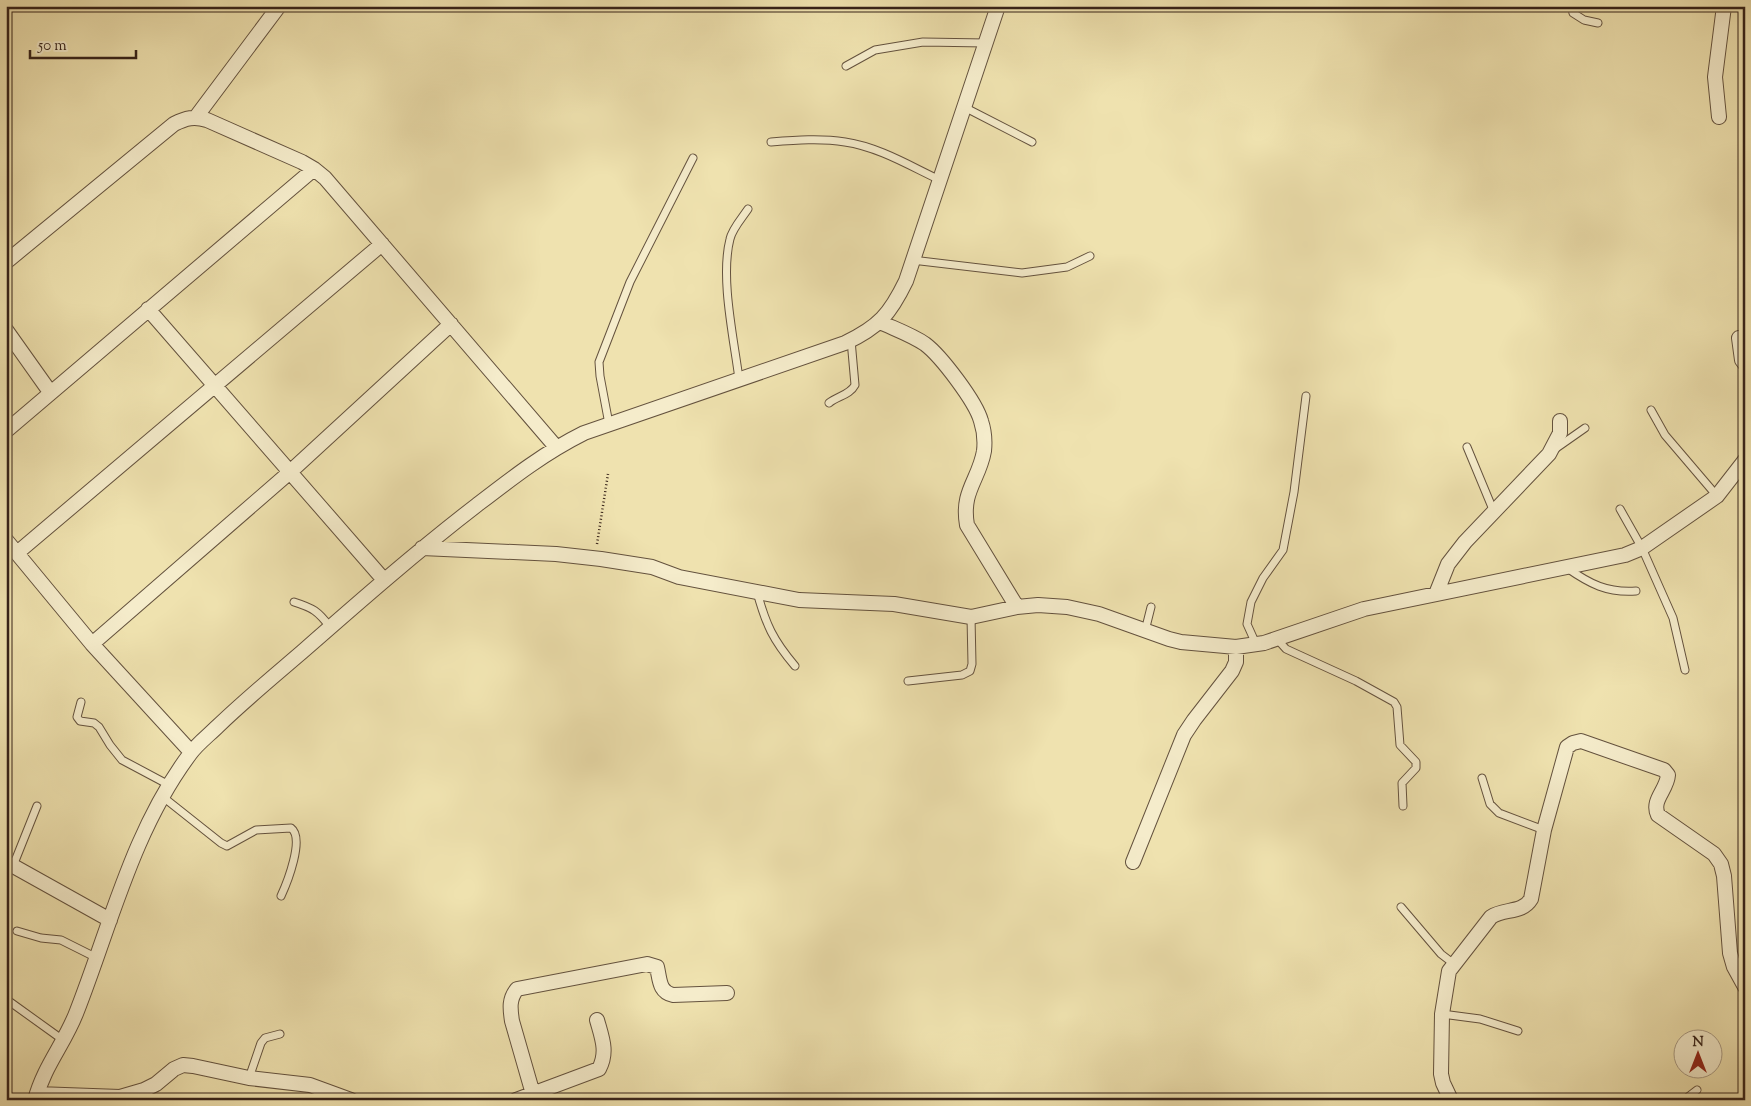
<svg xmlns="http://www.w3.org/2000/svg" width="1751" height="1106" viewBox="0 0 1751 1106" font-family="'Sorts Mill Goudy',serif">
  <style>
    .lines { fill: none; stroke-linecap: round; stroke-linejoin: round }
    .lane-casing { stroke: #64523e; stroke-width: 9 }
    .street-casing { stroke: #64523e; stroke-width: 16 }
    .path { stroke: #362219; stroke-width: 2.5; stroke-dasharray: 1 2.5; stroke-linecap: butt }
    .lane { stroke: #f5eccb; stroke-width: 7 }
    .street { stroke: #f5eccb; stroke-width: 14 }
  </style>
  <rect width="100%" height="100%" fill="#efe2af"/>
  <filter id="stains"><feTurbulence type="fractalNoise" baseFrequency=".004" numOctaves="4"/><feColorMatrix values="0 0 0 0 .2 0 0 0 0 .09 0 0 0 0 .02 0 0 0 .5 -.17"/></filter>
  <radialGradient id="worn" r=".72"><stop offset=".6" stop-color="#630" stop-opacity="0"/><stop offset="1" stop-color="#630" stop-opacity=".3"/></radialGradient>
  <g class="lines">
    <defs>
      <path id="lane" d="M1571 6 1573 13 1584 20 1598 23
        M846 66 875 50 923 42 986 43
        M964 107 1032 142
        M771 142C796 140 821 138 845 142 879 147 910 166 940 180
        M912 260 1022 273 1067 267 1090 256
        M739 379C734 339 720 278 730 239 732 229 742 218 748 209
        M829 403C837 396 850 395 855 385L851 340
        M1651 410 1665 435 1717 496
        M609 424 600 376 599 362 630 282 693 158
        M1467 447 1494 512
        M1555 449 1585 428
        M1620 509 1642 548 1673 618 1685 670
        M1567 568C1590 584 1607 593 1636 591
        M757 592C766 625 773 640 795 666
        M294 602C313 608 318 611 330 627
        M1145 631 1151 607
        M1277 639 1286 649 1356 681 1394 702 1397 707 1400 745 1416 762V768L1402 783 1403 806
        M1256 644 1247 624 1251 602 1263 578 1283 550 1294 492 1306 396
        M908 681 962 675 970 671 972 664 971 617
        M81 702 77 717 80 721 94 723 99 727 110 745 122 760 169 785
        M1482 778 1490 804 1499 813 1544 830
        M163 797 221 843 227 846 256 830 291 828C305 838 287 883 281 896
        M13 866 37 806
        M1401 907 1441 954 1454 964
        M17 931 41 938 61 940 97 958
        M6 999 63 1040
        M1442 1014 1480 1019 1518 1031
        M249 1078 261 1043 265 1038 280 1034
        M1684 1100 1697 1090"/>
      <path id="street" d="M196 117 279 6
        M1719 117 1715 77 1724 6
        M6 262 174 124C186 118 194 116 207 120L302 162 314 169 325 178 556 447
        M148 309 384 580
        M880 322C895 329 912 335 925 344 941 356 976 402 981 421 984 430 985 442 984 451 979 480 961 491 967 525L1017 607
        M6 330 50 392
        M1739 338 1742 360 1745 364
        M6 431 314 169
        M6 540 92 644 191 752
        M422 548 556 554 601 559 652 567 679 577 799 600 894 604 971 617 1017 607 1038 605 1067 607 1099 614 1169 639 1181 642 1236 647 1264 643 1364 609 1625 555 1642 548 1717 496 1745 460
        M17 553 382 244
        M1436 594 1448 564 1465 542 1549 454 1560 433V421
        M92 644 290 472 451 324
        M6 862 110 920
        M1133 862 1184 735 1194 720 1232 671 1236 662V647
        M37 1094 120 1097 144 1090 156 1084 174 1069 183 1065 193 1066 249 1078 310 1085 351 1100
        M533 1094 512 1021C510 1008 509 999 517 989L647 964 657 967C660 980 659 992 673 995L727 993
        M35 1100C44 1066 65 1043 77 1011 111 924 133 830 190 754 197 744 209 735 218 726 245 700 274 676 302 652 359 602 416 552 477 505 512 478 544 453 584 433L845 343C879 327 890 314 906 281L998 6
        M516 1100 599 1069C608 1052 602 1038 597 1020
        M1451 1100 1443 1083 1441 1074 1442 1014 1449 971 1491 917C1504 908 1522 914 1531 899L1544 830 1567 747 1573 743 1581 741 1664 770 1668 775C1667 790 1651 800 1658 815L1714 854 1721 864 1724 876 1730 953 1734 967 1745 987"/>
    </defs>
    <use href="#lane" class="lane-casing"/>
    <use href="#street" class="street-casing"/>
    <path class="path" d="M597 544 608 474"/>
    <use href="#lane" class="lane"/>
    <use href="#street" class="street"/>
  </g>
  <rect width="1751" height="1106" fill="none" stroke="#efe2af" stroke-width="25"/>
  <rect x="8" y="8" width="1736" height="1091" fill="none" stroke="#362219" stroke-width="2.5"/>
  <rect x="12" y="12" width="1726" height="1081" fill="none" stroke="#362219"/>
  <g transform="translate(1698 1054)"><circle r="24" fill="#f5eccb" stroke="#a99b84"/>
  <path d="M0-4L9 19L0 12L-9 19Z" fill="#8f2418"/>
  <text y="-8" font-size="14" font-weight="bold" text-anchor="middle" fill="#362219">N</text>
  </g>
  <path d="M30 50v8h106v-8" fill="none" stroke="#362219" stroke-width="2.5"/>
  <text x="38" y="50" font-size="15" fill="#362219" stroke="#f5eccb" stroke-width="4" paint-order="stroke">50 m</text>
  <rect width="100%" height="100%" filter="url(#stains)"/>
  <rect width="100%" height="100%" fill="url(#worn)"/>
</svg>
